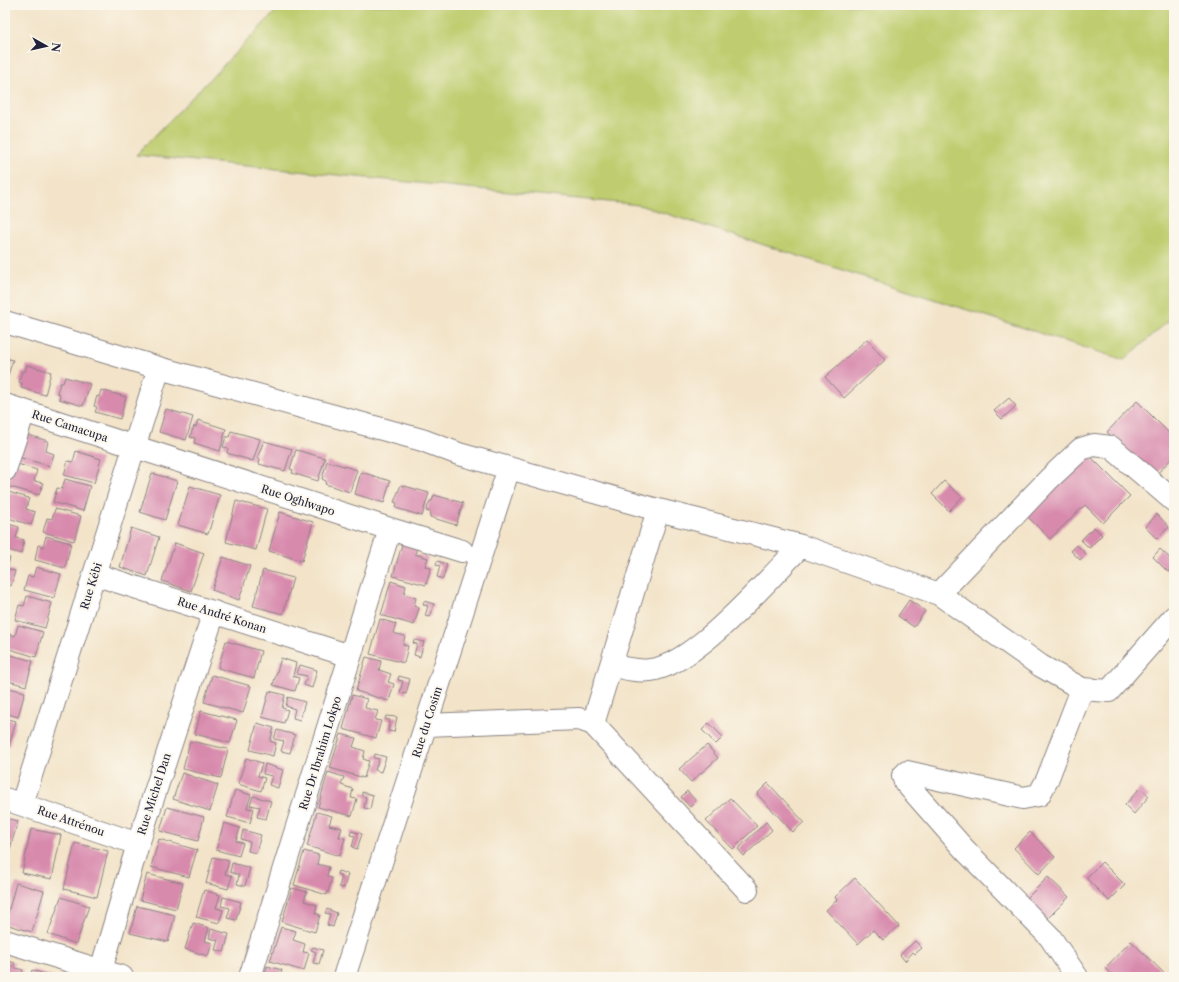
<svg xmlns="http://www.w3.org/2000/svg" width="1179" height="982" viewBox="0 0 1179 982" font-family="'Libre Caslon Text',serif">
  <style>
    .green { fill: #bfcd70; stroke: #707856 }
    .building { fill: #d88aad }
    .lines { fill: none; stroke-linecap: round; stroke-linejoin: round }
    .street-casing { stroke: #8a8382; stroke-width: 24 }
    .street { stroke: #fff; stroke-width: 22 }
    .labels { text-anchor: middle; stroke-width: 4; stroke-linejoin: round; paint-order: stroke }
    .street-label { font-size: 11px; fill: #22223b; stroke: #fbf7ec }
  </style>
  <rect width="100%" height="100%" fill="#fbf7ec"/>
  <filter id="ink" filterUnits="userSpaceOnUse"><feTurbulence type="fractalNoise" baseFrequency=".025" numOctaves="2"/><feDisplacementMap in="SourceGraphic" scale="8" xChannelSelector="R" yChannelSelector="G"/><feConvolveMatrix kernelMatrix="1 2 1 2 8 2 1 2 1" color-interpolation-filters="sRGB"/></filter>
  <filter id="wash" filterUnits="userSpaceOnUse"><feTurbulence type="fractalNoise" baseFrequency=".012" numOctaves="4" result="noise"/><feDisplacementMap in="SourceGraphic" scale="16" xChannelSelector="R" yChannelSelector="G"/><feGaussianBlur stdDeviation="0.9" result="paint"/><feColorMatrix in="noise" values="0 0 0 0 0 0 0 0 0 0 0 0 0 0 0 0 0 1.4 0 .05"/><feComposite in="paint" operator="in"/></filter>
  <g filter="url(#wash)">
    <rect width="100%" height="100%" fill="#f3e4c9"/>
    <path class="green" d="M282 5H1174V316L1124 360 639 205 136 155Z"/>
    <g id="blocks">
      <path class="building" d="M867 339 885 360 844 398 825 377Z
        M5 358 13 360 6 381H5Z
        M27 365 51 372 45 395 21 388 22 383 19 382 22 371 25 372Z
        M65 377 90 384 83 406 59 399 60 394 57 393 60 383H63Z
        M101 390 126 397 120 419 95 412 97 407 94 406 97 396 99 397Z
        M1009 398 1016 406 1002 419 994 411Z
        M1137 401 1174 438V456L1153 478 1107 432Z
        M166 409 193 417 186 440 159 432Z
        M198 420 226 429 220 451 194 443 195 438 190 437 194 426 196 427Z
        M231 431 260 439 253 461 227 453 228 448 223 447 226 437H229Z
        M25 434 48 441 46 451 54 454 50 466 18 457Z
        M264 441 292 449 285 471 259 464 260 459 257 458Z
        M296 450 325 458 318 481 292 473 293 470 290 469Z
        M76 451 101 459 94 483 64 475 68 461 73 462Z
        M1087 453 1130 496 1103 523 1085 505 1050 539 1026 515Z
        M327 461 357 470 350 492 325 484 326 481 322 479Z
        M14 463 37 470 34 481 43 483 39 495 7 486Z
        M361 472 390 481 384 503 355 494Z
        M152 473 177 481 165 520 140 512Z
        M65 479 90 486 83 511 53 502 57 488 62 489Z
        M944 481 962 497 949 511 932 494Z
        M401 485 429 493 422 516 396 508 397 503 394 502Z
        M190 486 220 495 208 534 178 525Z
        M5 491 29 498 26 509 35 512 31 525 5 517Z
        M434 495 463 503 456 525 430 517 431 512 426 511 430 501H432Z
        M236 501 267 509 256 550 226 542Z
        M55 509 81 516 74 541 43 532 47 518 52 519Z
        M280 512 313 522 302 561 269 551Z
        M1157 514 1169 527 1157 539 1145 527Z
        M5 523 19 527 16 538 24 540 21 554 5 549Z
        M1094 527 1102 535 1089 548 1081 540Z
        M131 528 159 537 147 576 120 567Z
        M46 536 71 543 65 568 35 560 38 545 43 547Z
        M403 541 418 545 415 554 428 558 425 566 431 568 426 585 393 576Z
        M175 543 204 553 191 591 162 581Z
        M1077 545 1086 554 1080 560 1071 551Z
        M1160 549 1174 562V566L1168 572 1153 557Z
        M5 556 10 558 7 569 15 571 11 586 5 584Z
        M223 557 250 566 239 600 212 590Z
        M437 561 447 564 443 579 437 577 440 566 436 565Z
        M36 567 61 574 54 598 24 590 28 576 33 577Z
        M263 570 293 578 283 614 253 606Z
        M391 581 406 586 404 594 416 598 414 606 419 608 414 625 381 615Z
        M27 596 52 603 45 628 15 620 19 605 24 606Z
        M909 600 925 611 914 627 898 616Z
        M424 601 434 604 430 617 425 616 428 606 423 605Z
        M380 619 396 624 393 633 405 636 403 645 408 646 404 663 370 654Z
        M18 625 43 632 36 657 6 648 10 634 15 636Z
        M414 640 424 642 420 657 414 655 417 644 413 643Z
        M226 641 261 651 254 678 218 668Z
        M7 654 33 661 26 686 5 680V662Z
        M366 657 381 661 379 670 391 674 388 682 394 684 389 701 356 691Z
        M281 658 296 663 293 676 299 678 295 691 273 685Z
        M300 665 317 670 312 688 304 685 307 676 297 674Z
        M212 675 251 686 243 713 204 702Z
        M399 676 410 679 406 694 400 692 403 681 398 680Z
        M5 687 25 692 18 717 5 713Z
        M269 691 285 695 282 708 288 710 284 723 262 717Z
        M352 695 367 699 365 708 378 711 375 720 381 721 376 738 343 729Z
        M288 697 305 702 300 720 293 718 295 709 286 706Z
        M201 711 237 720 230 743 195 734Z
        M386 716 397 717 394 732 388 731 390 720 385 719Z
        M5 718 16 721 9 746 5 745Z
        M257 723 274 728 270 741 276 743 273 756 250 750Z
        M709 723 723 737 716 744 702 730Z
        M277 730 295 735 290 753 281 751 284 741 274 739Z
        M341 734 356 738 353 747 365 751 363 759 369 761 364 778 330 768Z
        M190 741 228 749 221 778 183 769Z
        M707 745 718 758 691 782 679 769Z
        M375 754 386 757 381 772 375 770 379 759 374 758Z
        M246 758 262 763 258 776 265 778 261 791 238 784Z
        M265 764 283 770 278 788 269 785 272 776 263 774Z
        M328 772 344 777 341 785 353 789 351 798 357 799 352 816 318 807Z
        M182 773 218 785 210 811 173 799Z
        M768 783 804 822 793 832 757 794Z
        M1140 788 1149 796 1134 814 1125 805Z
        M235 790 251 795 247 808 254 809 250 823 227 817Z
        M687 791 696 801 690 807 681 797Z
        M362 792 373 795 370 809 364 808 366 797 362 796Z
        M253 796 271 801 266 819 257 817 260 807 250 805Z
        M730 798 757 826 733 849 706 821Z
        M167 807 204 817 198 841 160 831Z
        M317 812 332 816 329 825 342 828 339 837 345 838 340 856 307 846Z
        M5 818 18 821 6 863H5Z
        M766 822 772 830 744 856 738 849Z
        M224 823 240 828 236 841 243 843 239 856 216 850Z
        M31 829 61 835 52 879 22 873Z
        M243 830 261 835 256 853 248 851 250 842 241 839Z
        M351 831 362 834 357 849 352 847 355 836 350 835Z
        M1030 832 1055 857 1039 874 1014 848Z
        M159 839 197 850 189 877 151 867Z
        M75 843 108 851 97 897 64 889Z
        M304 851 319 855 317 864 329 867 327 876 332 878 327 895 294 885Z
        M213 857 229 861 225 874 232 876 228 889 206 883Z
        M1102 862 1125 885 1109 901 1086 878Z
        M232 863 250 868 245 886 237 884 239 875 230 872Z
        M338 871 348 874 344 888 339 887 342 876 337 874Z
        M147 874 183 883 176 909 140 900Z
        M1048 877 1069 897 1043 923 1023 902Z
        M855 878 899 926 883 940 873 930 858 944 826 910 837 900 835 897Z
        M16 883 44 891 32 932 5 924Z
        M292 888 307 892 304 901 317 905 315 913 320 915 315 932 282 922Z
        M204 890 220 895 216 908 223 910 219 923 196 917Z
        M61 897 89 906 76 944 48 934Z
        M223 897 241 902 236 920 227 918 230 908 221 906Z
        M137 906 175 915 168 942 130 933Z
        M327 909 337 913 333 927 327 925 330 914 325 913Z
        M193 923 209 928 205 941 212 943 208 956 185 949Z
        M281 927 296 931 293 940 305 944 303 952 309 953 304 971 270 961Z
        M211 929 229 934 224 952 215 950 218 940 209 938Z
        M915 941 922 948 915 954 913 952 905 961 900 955Z
        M1131 941 1168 977H1113L1105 968Z
        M313 947 323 950 319 964 313 963 316 952 311 950Z
        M5 960 15 963 13 967 23 970 20 977H5Z
        M267 966 282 970 280 977H264Z
        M32 970 51 976V977H30Z"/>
    </g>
  </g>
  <g filter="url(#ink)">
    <use href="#blocks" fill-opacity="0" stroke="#8a8382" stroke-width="1"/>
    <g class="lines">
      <defs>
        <path id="street" d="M5 322 159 368 422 440 459 454 658 510 801 546 939 594 1041 666 1082 689 1109 691 1174 617
          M5 405 390 529 462 551
          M5 470 24 411
          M94 574 350 656
          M939 594 1049 479 1081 449 1094 445 1111 447 1174 501
          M611 665C623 668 637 672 650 670 694 666 769 578 801 546
          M593 724 658 510
          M426 725 579 719 593 724 747 890
          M5 799 138 844
          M22 804 159 368
          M5 941 122 977
          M99 977 138 844 214 612
          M250 977 390 529
          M344 977 509 468
          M1077 977 1050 937 964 849 905 782 903 776 907 772 1023 798 1039 795 1047 780 1082 689"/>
      </defs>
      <use href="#street" class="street-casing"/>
      <use href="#street" class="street"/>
    </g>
  </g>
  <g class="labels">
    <g class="street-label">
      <text transform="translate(70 426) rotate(18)" y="4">Rue Camacupa</text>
      <text transform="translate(298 500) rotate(18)" y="4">Rue Oghlwapo</text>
      <text transform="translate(91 586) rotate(-73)" y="4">Rue Kébi</text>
      <text transform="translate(222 615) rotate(18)" y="4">Rue André Konan</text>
      <text transform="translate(427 722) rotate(-72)" y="4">Rue du Cosim</text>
      <text transform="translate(320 753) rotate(-73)" y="4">Rue Dr Ibrahim Lokpo</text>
      <text transform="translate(154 794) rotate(-72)" y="4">Rue Michel Dan</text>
      <text transform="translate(71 821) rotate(19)" y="4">Rue Attrénou</text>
    </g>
  </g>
  <rect width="1179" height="982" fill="none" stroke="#fbf7ec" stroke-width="20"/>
  <g transform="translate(46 46) rotate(98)" stroke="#fbf7ec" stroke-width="3" paint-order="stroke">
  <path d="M0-3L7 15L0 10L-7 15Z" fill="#22223b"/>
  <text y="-6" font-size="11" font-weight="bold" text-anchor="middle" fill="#22223b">N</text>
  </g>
</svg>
